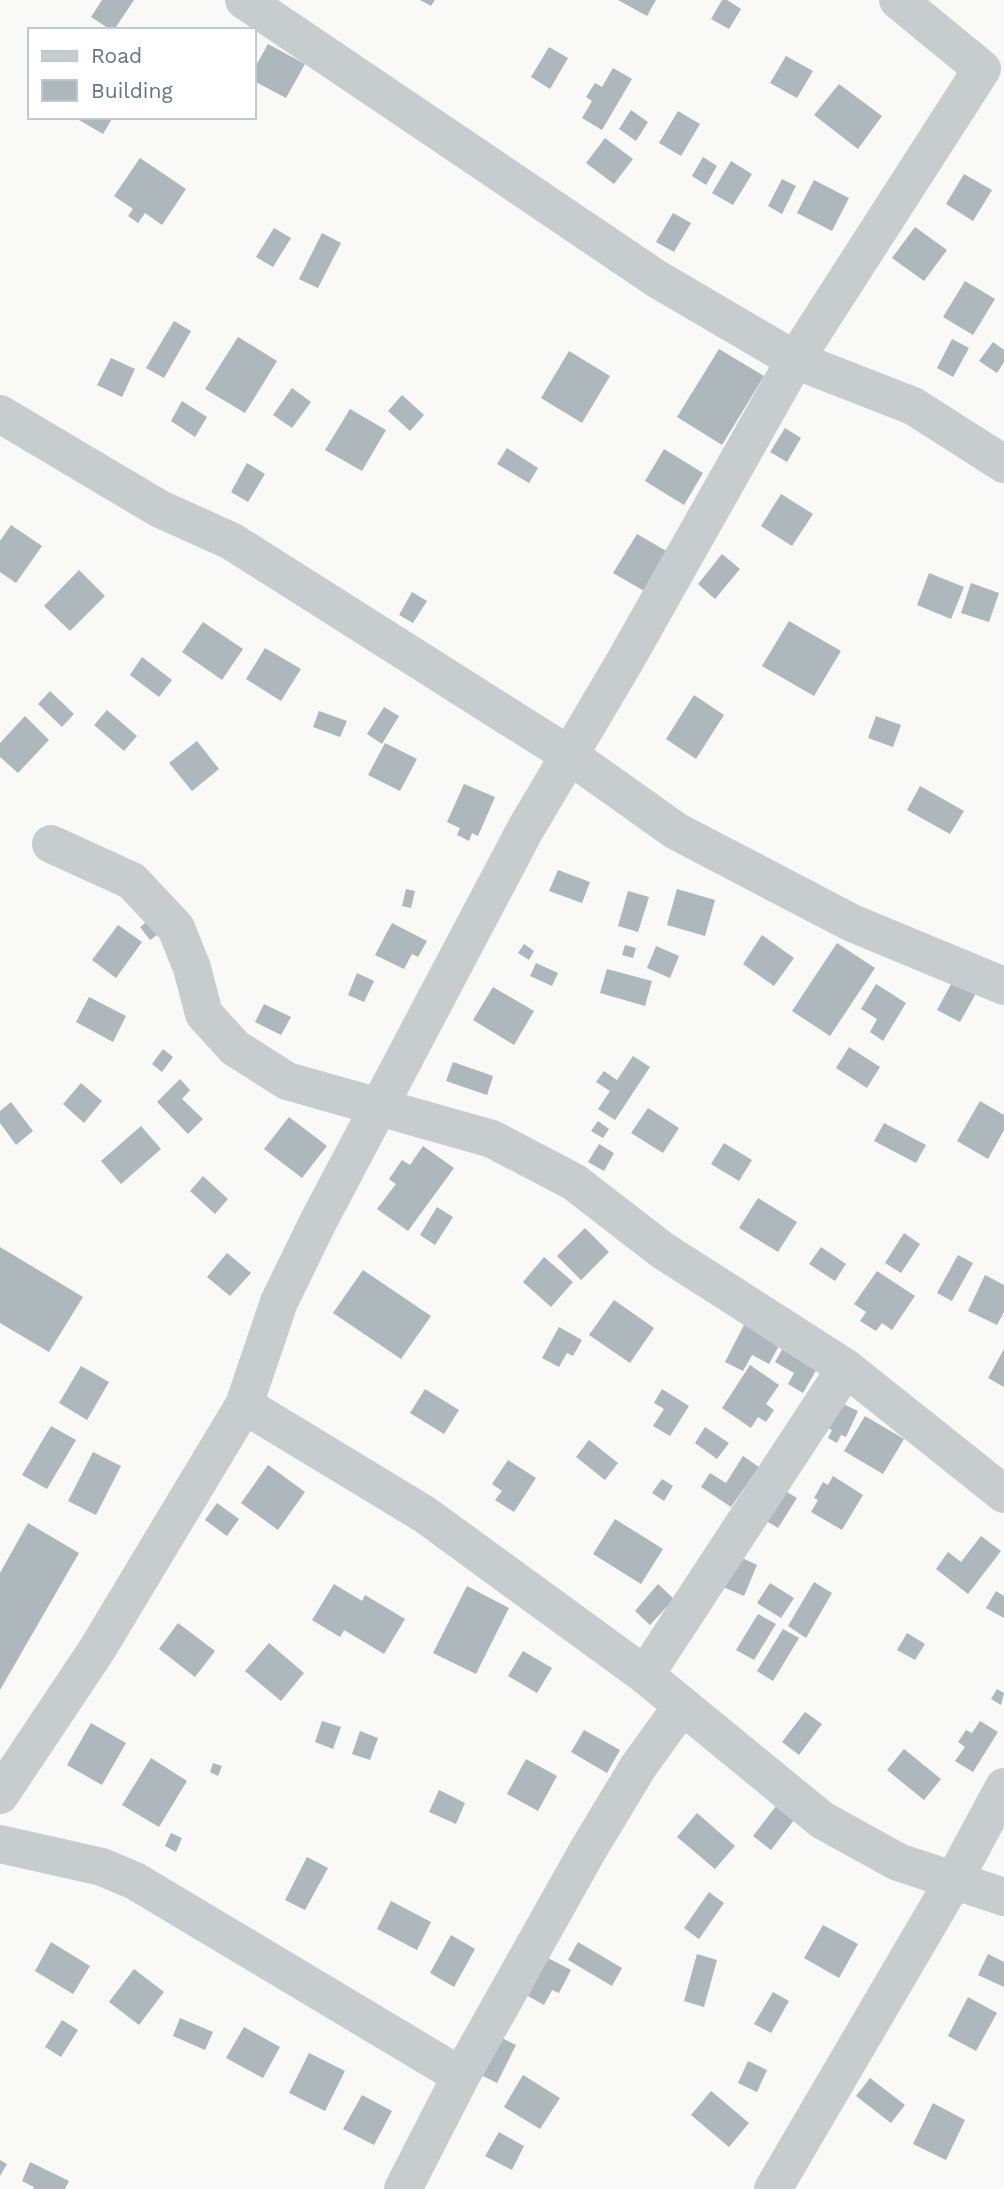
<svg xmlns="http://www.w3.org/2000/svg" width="1004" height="2189" viewBox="0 0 1004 2189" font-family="'Work Sans',sans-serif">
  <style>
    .building { fill: #adb7bc }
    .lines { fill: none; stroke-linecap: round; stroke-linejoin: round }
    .street { stroke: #c7cccf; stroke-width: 38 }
  </style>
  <rect width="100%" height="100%" fill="#f9f9f7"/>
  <path class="building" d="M102 0H134L114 30H111L91 17Z
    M420 0H435L431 6Z
    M618 0H656L647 16Z
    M722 0H727L741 9 729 29 711 19Z
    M268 44 305 64 286 98 254 81V69Z
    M549 47 568 58 550 89 531 77Z
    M786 56 813 71 797 98 770 83Z
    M613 68 632 79 602 130 582 118 592 101 586 97 595 83 602 87Z
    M839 84 882 116 858 149 814 115Z
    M631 110 648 122 636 141 619 129Z
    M678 111 700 124 681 156 659 143Z
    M74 117H113L103 134Z
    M605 138 633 159 614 184 586 163Z
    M703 157 717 166 706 185 692 176Z
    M140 158 186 189 162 225 145 213 138 223 128 216 133 209 114 196Z
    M731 161 752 174 733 205 712 193Z
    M964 174 992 190 973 221 946 204Z
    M782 179 796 186 782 214 768 206Z
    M814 180 849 198 832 231 797 213Z
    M673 213 691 223 674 252 656 242Z
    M915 227 947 250 924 281 892 258Z
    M274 228 291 238 273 267 256 257Z
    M322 233 341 243 318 288 299 279Z
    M965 281 995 299 973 335 943 317Z
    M174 321 191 331 164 378 146 368Z
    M238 337 277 361 245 413 205 389Z
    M952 339 969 348 953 377 937 368Z
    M993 342 1004 350V362L997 373 979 361Z
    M719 349 764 376 722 445 677 417Z
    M569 351 610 376 582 423 541 398Z
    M111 358 135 369 122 397 97 385Z
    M292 388 311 402 292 428 273 415Z
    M402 395 424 415 410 431 388 411Z
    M182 401 207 417 195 437 171 421Z
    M350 409 386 430 362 471 325 450Z
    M785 428 801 438 787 462 770 452Z
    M507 448 538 468 529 483 497 464Z
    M664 449 703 473 684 505 645 481Z
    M247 463 265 474 248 502 231 492Z
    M781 494 813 514 792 546 761 526Z
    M11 525 42 546 16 583 0 572V541Z
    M637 534 668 552 644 591 613 573Z
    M722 554 740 569 715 599 698 584Z
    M79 570 105 596 70 631 44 606Z
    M929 573 964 587 951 619 917 605Z
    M971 583 999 593 989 622 961 613Z
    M412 592 427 601 413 623 399 615Z
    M789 621 841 651 814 696 762 666Z
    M203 622 243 649 222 680 182 652Z
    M265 648 301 669 281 701 246 679Z
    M142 657 172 680 159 697 130 675Z
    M50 691 74 714 62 727 38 704Z
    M694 695 724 715 696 759 666 739Z
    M384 707 399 716 382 744 367 734Z
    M107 710 137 736 124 751 94 725Z
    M319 711 347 721 340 737 313 727Z
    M25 716 49 740 18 773 0 757V743Z
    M876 716 901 725 893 747 868 738Z
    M197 741 219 769 192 791 169 763Z
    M385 743 417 759 400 791 368 775Z
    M464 784 495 797 478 836 472 833 469 841 457 835 460 828 447 822Z
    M920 786 964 811 950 834 907 810Z
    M558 870 590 882 582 903 549 891Z
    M406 889 415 891 411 908 402 906Z
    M677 889 715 900 705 936 667 925Z
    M628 891 649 897 638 932 618 926Z
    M157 914 167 928 150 940 140 927Z
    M392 923 427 941 418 957 412 954 404 969 375 955Z
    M118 925 142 942 116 978 92 960Z
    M762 935 794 958 774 986 743 964Z
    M837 943 875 968 830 1036 792 1011Z
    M524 944 534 951 529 960 518 953Z
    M625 945 636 948 633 958 622 955Z
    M656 946 679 956 670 978 647 968Z
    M536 963 558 973 552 986 530 976Z
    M607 969 652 981 645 1006 600 993Z
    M357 973 374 981 364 1002 348 995Z
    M956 975 979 988 960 1022 937 1010Z
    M876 984 906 1003 883 1041 870 1032 877 1019 861 1009Z
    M493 987 534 1011 514 1045 473 1020Z
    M89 997 126 1016 113 1042 76 1022Z
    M264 1004 291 1017 281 1035 255 1022Z
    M849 1047 880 1067 867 1088 836 1068Z
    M163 1049 173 1057 162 1072 152 1064Z
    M633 1056 650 1067 615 1120 598 1109 610 1091 596 1082 604 1071 617 1080Z
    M453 1062 493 1076 487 1095 446 1081Z
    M180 1079 190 1090 182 1099 203 1119 188 1134 157 1102Z
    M81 1083 102 1101 84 1123 63 1104Z
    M980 1101 1004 1115V1130L988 1159 957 1141Z
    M11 1102 33 1131 16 1145 0 1123V1111Z
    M648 1108 679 1128 663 1153 631 1133Z
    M289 1117 327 1146 302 1178 264 1149Z
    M598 1121 609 1129 603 1138 591 1131Z
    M884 1123 926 1145 916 1163 874 1141Z
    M141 1126 161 1149 121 1184 101 1161Z
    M724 1143 752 1160 739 1181 711 1164Z
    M599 1144 614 1153 604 1171 588 1162Z
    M423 1146 454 1168 408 1231 377 1209 396 1184 389 1179 402 1160 410 1165Z
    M203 1176 228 1199 215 1214 190 1191Z
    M758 1198 797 1222 778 1252 739 1228Z
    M437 1207 453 1217 435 1245 420 1235Z
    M585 1228 609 1252 581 1280 557 1256Z
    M904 1233 920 1244 901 1273 885 1263Z
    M0 1247 83 1297 49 1352 0 1323Z
    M821 1247 846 1264 835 1281 809 1264Z
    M227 1253 251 1273 230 1296 207 1277Z
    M958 1255 973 1263 952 1301 937 1293Z
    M544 1257 573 1282 551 1307 523 1282Z
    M363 1270 431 1316 401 1359 333 1313Z
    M877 1271 915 1296 892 1330 882 1323 876 1331 860 1321 866 1312 854 1304Z
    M985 1275 1004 1285V1312L997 1325 968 1311Z
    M614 1300 654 1328 630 1363 589 1335Z
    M745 1323 781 1342 769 1364 752 1355 743 1371 725 1362Z
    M559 1327 582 1340 573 1356 567 1353 559 1367 542 1358Z
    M784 1346 818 1367 803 1393 788 1384 794 1373 775 1362Z
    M1004 1349V1387L988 1378Z
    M750 1365 779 1385 766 1404 774 1410 766 1422 758 1417 751 1428 722 1408Z
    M81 1366 109 1382 87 1420 59 1403Z
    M425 1389 459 1410 444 1434 410 1413Z
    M662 1389 689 1406 670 1436 653 1426 664 1409 654 1403Z
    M837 1401 858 1411 846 1437 841 1435 837 1443 828 1438 832 1430 824 1426Z
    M865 1416 904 1439 883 1474 844 1451Z
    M51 1426 76 1440 47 1489 22 1475Z
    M705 1427 729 1443 717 1459 695 1443Z
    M589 1440 618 1463 605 1480 576 1457Z
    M93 1452 121 1466 96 1515 68 1501Z
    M743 1456 759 1467 731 1507 701 1487 710 1473 726 1483Z
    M508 1460 536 1478 514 1512 495 1500 502 1491 492 1484Z
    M268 1465 305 1492 278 1530 241 1503Z
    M833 1476 863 1495 842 1530 811 1512 818 1500 814 1498 823 1482 828 1485Z
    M662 1479 673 1486 664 1501 652 1493Z
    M782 1489 797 1498 778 1528 763 1519Z
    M217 1503 239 1519 227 1536 205 1520Z
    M615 1519 663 1549 641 1584 593 1554Z
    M28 1523 79 1553 0 1690V1573Z
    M981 1536 1001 1551 968 1594 936 1569 948 1552 961 1562Z
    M736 1555 757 1565 744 1596 723 1587Z
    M814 1582 832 1593 806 1638 788 1626Z
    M770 1583 794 1598 781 1618 757 1603Z
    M334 1584 362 1601 365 1595 405 1619 384 1654 344 1630 340 1637 312 1620Z
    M658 1584 674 1599 650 1625 635 1611Z
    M467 1586 509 1608 476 1674 433 1653Z
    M996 1591 1004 1596V1618L986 1608Z
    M758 1614 776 1624 754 1660 736 1650Z
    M178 1623 215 1651 195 1677 159 1649Z
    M783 1629 799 1638 773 1681 757 1671Z
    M907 1633 925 1644 915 1660 897 1650Z
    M269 1643 304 1673 281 1701 245 1671Z
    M523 1651 552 1668 537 1693 508 1676Z
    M997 1689 1004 1693 1001 1705 991 1699Z
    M805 1712 822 1724 799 1755 782 1742Z
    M322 1721 341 1727 333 1749 315 1742Z
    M980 1721 998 1732 973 1772 955 1761 965 1747 958 1742 966 1730 972 1733Z
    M91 1723 126 1743 102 1785 67 1765Z
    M584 1730 620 1750 607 1773 571 1752Z
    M360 1731 378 1738 370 1760 352 1754Z
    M904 1749 941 1779 924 1800 887 1770Z
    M151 1758 187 1781 159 1827 122 1805Z
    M526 1759 557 1776 538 1811 507 1794Z
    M213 1763 222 1766 218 1776 210 1772Z
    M439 1790 465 1803 456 1824 429 1812Z
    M783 1797 801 1811 771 1850 753 1836Z
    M697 1813 735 1846 715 1869 677 1837Z
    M171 1833 182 1838 176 1852 165 1846Z
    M307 1857 328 1868 305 1910 285 1900Z
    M709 1892 724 1903 699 1939 684 1928Z
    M391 1901 431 1922 417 1950 377 1929Z
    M823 1925 858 1944 839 1978 804 1958Z
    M451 1935 475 1949 454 1987 430 1973Z
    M51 1942 90 1966 73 1994 35 1971Z
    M578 1942 622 1968 612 1986 568 1960Z
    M697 1954 717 1960 704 2007 684 2001Z
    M988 1954 1004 1962V1987L978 1975Z
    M548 1958 571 1970 559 1993 552 1990 544 2005 528 1996Z
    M134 1969 164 1992 139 2025 109 2002Z
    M773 1992 789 2001 771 2033 754 2024Z
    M968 1997 997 2013 976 2051 948 2036Z
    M180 2018 213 2032 205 2050 173 2036Z
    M62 2020 78 2030 61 2057 45 2047Z
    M244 2027 280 2047 263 2078 226 2058Z
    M498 2036 516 2045 497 2083 479 2074Z
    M309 2053 345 2071 325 2111 289 2093Z
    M748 2061 767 2070 757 2092 738 2083Z
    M523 2075 560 2098 540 2129 504 2107Z
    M870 2078 905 2105 891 2123 856 2096Z
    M711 2091 749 2123 729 2147 691 2115Z
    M362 2095 392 2111 374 2145 343 2129Z
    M933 2103 965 2120 946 2160 913 2144Z
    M499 2132 524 2146 512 2170 485 2156Z
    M0 2160 7 2164 0 2176Z
    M30 2162 69 2181 65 2189H33L34 2187 22 2181Z"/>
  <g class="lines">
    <path class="street" d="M244 0 657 279 795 360 913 406 1004 464
      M0 414 160 509 231 541 569 755 676 831 852 923 1004 986
      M51 844 132 881 176 928 192 968 204 1014 235 1048 287 1081 492 1139 574 1182 662 1250 846 1368 1004 1494
      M244 1405 424 1514 645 1675 822 1820 898 1862 1004 1897
      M645 1675 846 1368
      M0 1795 98 1648 244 1405 279 1302 318 1222 525 830 625 661 795 360 982 69 898 0
      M0 1844 102 1867 135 1881 461 2076
      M403 2189 461 2076 588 1850 638 1767 682 1706
      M773 2189 954 1880 1004 1787"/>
  </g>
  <rect x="28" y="28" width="228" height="91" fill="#ffffff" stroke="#c0c9ce" stroke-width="2"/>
  <rect x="42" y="51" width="35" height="10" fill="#c7cccf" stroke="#c0c9ce" stroke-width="2"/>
  <text x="91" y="63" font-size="21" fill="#627784">Road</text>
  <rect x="42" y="80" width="35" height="21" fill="#adb7bc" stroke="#c0c9ce" stroke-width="2"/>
  <text x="91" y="98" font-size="21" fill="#627784">Building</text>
</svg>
